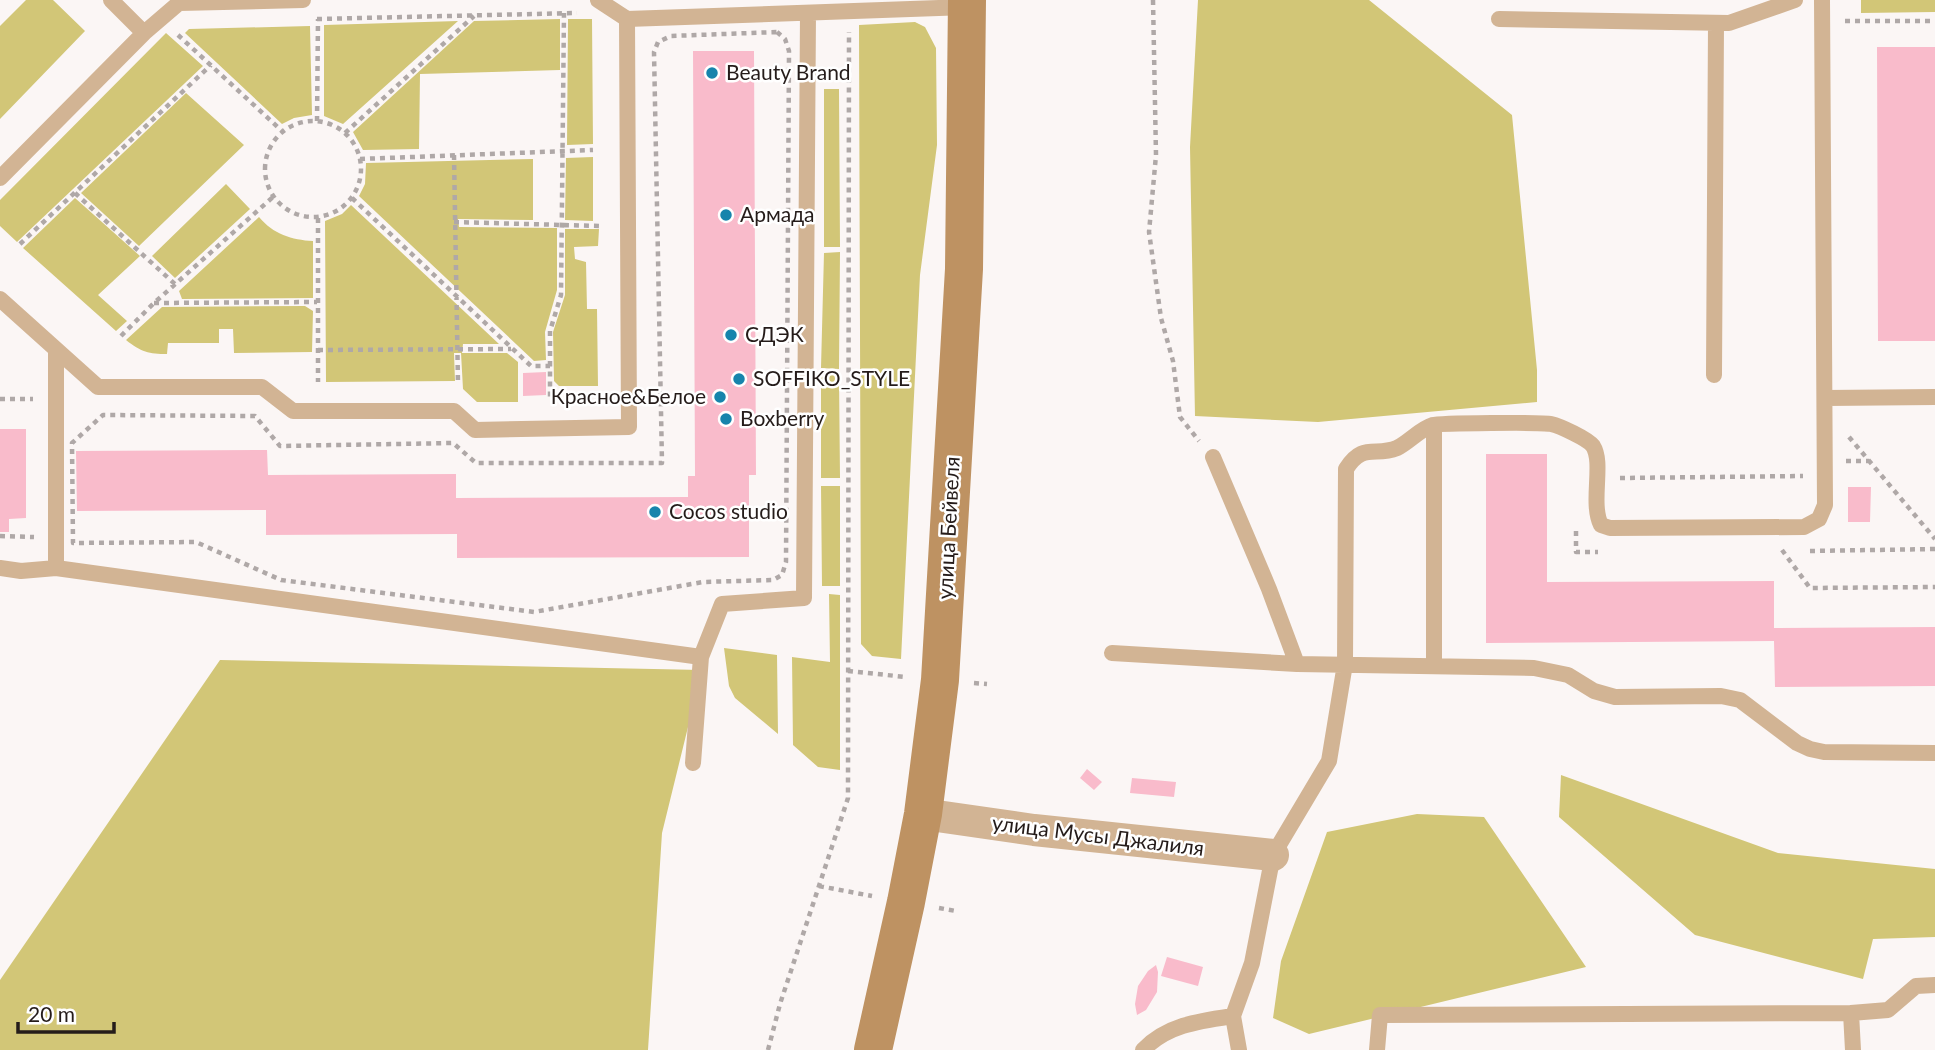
<svg xmlns="http://www.w3.org/2000/svg" width="1935" height="1050" viewBox="0 0 1935 1050" font-family="Lato,sans-serif">
  <style>
    .green { fill: #d2c677 }
    .building { fill: #f9bbcb }
    .lines { fill: none; stroke-linecap: round; stroke-linejoin: round }
    .path { stroke: #afa8a7; stroke-width: 4.5; stroke-dasharray: 5 5; stroke-linecap: butt }
    .lane { stroke: #d2b494; stroke-width: 16 }
    .street { stroke: #d2b494; stroke-width: 32 }
    .secondary { stroke: #be9262; stroke-width: 38 }
    .poi-dot { fill: #1784ac; stroke: #fff; stroke-width: 2.5 }
    .labels { text-anchor: middle; stroke-width: 5; stroke-linejoin: round; paint-order: stroke }
    .poi-label { font-size: 21px; fill: #251c1a; stroke: #fff; text-anchor: start }
    .street-label { font-size: 21px; fill: #251c1a; stroke: #fff }
  </style>
  <rect width="100%" height="100%" fill="#fbf6f5"/>
  <path class="green" d="M26 0H53L85 31 0 119V26Z
    M1198 0H1369L1512 115 1537 370V402L1318 422 1195 416 1190 147Z
    M1861 0H1935V12L1861 13Z
    M560 19V70L420 74 419 149 363 150 353 132 474 21Z
    M568 19H592L593 144 567 145Z
    M458 21 343 124 324 116V25Z
    M915 22 925 27 936 48 937 145 920 275 901 659 872 656 861 644 859 25Z
    M310 26 312 115 294 118 282 124 185 33 189 29Z
    M166 33 203 66 17 242 0 226V200Z
    M824 89H839L840 247H824Z
    M186 93 244 145 139 246 81 193Z
    M593 157V221L565 220 566 158Z
    M533 159V220L458 219 459 227 557 228V290L545 332 546 360 534 361 359 196 365 184 366 163Z
    M226 184 250 209 175 278 152 256Z
    M75 198 140 256 98 295 127 321 116 331 23 248Z
    M351 205 499 344H463L462 353H507L518 362V402H477L463 389 461 353H454L455 381 326 382 325 221 342 214Z
    M259 217C273 234 292 240 313 241V298L182 299 179 291Z
    M565 229H599L598 246 574 247 575 259 586 262 587 309H597L598 386H559L554 381 553 332 565 295Z
    M840 252 839 369 821 368 824 253Z
    M305 306 313 311 312 352 234 353 233 329H219V343H168L167 354C149 354 141 352 126 340L162 307Z
    M821 375H839L840 478H821Z
    M821 486H840V586H822Z
    M829 594 840 595V770L818 767 793 745 792 657 830 662Z
    M724 648 777 655 778 734 735 698 729 686Z
    M220 660 702 670 662 833 648 1050H0V980Z
    M1561 775 1778 853 1935 869V937L1873 939 1863 979 1695 935 1559 817Z
    M1417 814 1484 817 1586 967 1309 1034 1273 1018 1281 961 1327 832Z"/>
  <path class="building" d="M1877 47H1935V341H1878Z
    M693 51H754L756 475H749V557L457 558V534L266 535V510L77 511 76 451 267 450 268 475 456 474V498L688 497V476H695Z
    M546 372V395L523 396V373Z
    M0 429H26V518L9 519V532H0Z
    M1486 454H1547V582L1774 581V628L1935 627V686L1775 687 1774 641 1486 643Z
    M1848 487H1871L1870 522H1848Z
    M1087 769 1102 782 1094 790 1080 778Z
    M1132 778 1176 782 1174 797 1130 793Z
    M1167 957 1203 967 1198 986 1161 976Z
    M1156 965 1158 972 1157 992 1146 1010 1137 1015 1135 1004 1138 986 1148 971Z"/>
  <g class="lines">
    <path class="path" d="M1153 0 1156 155 1149 232 1161 318 1173 361 1180 417 1199 441
      M317 19 577 13
      M1845 21H1935
      M777 32 785 39 789 51 786 562 782 575 773 580 703 582 534 612 281 580 196 542 73 543 72 443 103 415 255 416 280 446 453 443 476 463H662L654 52 658 42 671 36Z
      M178 35 282 131
      M265 169a48 48 0 1 1 96 0a48 48 0 1 1-96 0Z
      M317 121 318 19
      M345 133 474 16
      M454 155 458 384
      M360 159 593 150
      M75 193 176 285
      M352 198 531 366H550V401
      M318 218V382
      M454 222 599 226
      M20 244 211 65
      M154 303 317 302
      M121 336 154 303 273 197
      M318 350 511 349
      M550 366V331L561 295 564 13
      M0 399H33
      M1849 437 1935 539
      M1846 461H1869
      M1620 478 1803 476
      M1576 531V552H1598
      M0 536 34 537
      M1782 550 1810 588 1935 587
      M1810 551 1935 549
      M848 671 906 677
      M974 683 987 684
      M819 886 872 896
      M939 908 956 911
      M768 1050 780 1004 848 798 849 32"/>
    <path class="lane" d="M111 0 144 33
      M598 0 627 19 967 7
      M1499 19 1729 23 1795 0
      M0 178 144 33 179 3 303 0
      M0 299 98 387H262L293 411H454L475 430 629 427 627 19
      M56 351V568
      M1714 375 1716 23
      M1826 398 1935 397
      M1434 425V665
      M1213 457 1269 589 1297 664
      M0 568 21 571 56 568 701 657 722 604 804 598 808 13
      M1112 653 1297 664 1534 668 1568 675 1594 691 1615 697 1721 696 1740 700 1797 743 1810 749 1824 752 1935 753
      M693 763 701 657
      M1851 1013 1888 1010 1916 986 1935 985
      M1233 1016 1252 963 1273 855 1329 761 1345 664 1346 469C1363 442 1375 457 1397 448 1409 442 1420 429 1433 425 1440 423 1542 422 1551 424 1560 426 1588 439 1593 446 1604 463 1590 503 1601 525L1610 528 1804 527 1819 519 1825 505 1822 0
      M1143 1050C1167 1025 1199 1021 1233 1016L1239 1050
      M1377 1050 1380 1015 1851 1013 1853 1050"/>
    <path class="street" d="M923 814 1034 830 1273 855"/>
    <path class="secondary" d="M873 1050 906 902 923 814 940 680 964 269 967 0"/>
  </g>
  <g class="poi-dot">
    <circle cx="712" cy="73" r="7"/>
    <circle cx="726" cy="215" r="7"/>
    <circle cx="731" cy="335" r="7"/>
    <circle cx="739" cy="379" r="7"/>
    <circle cx="720" cy="397" r="7"/>
    <circle cx="726" cy="419" r="7"/>
    <circle cx="655" cy="512" r="7"/>
  </g>
  <g class="labels">
    <g class="poi-label">
      <text x="726" y="80">Beauty Brand</text>
      <text x="740" y="222">Армада</text>
      <text x="745" y="342">СДЭК</text>
      <text x="753" y="386">SOFFIKO_STYLE</text>
      <text x="706" y="404" text-anchor="end">Красное&amp;Белое</text>
      <text x="740" y="426">Boxberry</text>
      <text x="669" y="519">Cocos studio</text>
    </g>
    <g class="street-label">
      <text transform="translate(949 528) rotate(-87)" y="7">улица Бейвеля</text>
      <text transform="translate(1098 836) rotate(7)" y="7">улица Мусы Джалиля</text>
    </g>
  </g>
  <path d="M18 1022v10h96v-10" fill="none" stroke="#251c1a" stroke-width="3.5"/>
  <text x="28" y="1022" font-size="21" fill="#251c1a" stroke="#ffffff" stroke-width="5" paint-order="stroke">20 m</text>
</svg>
